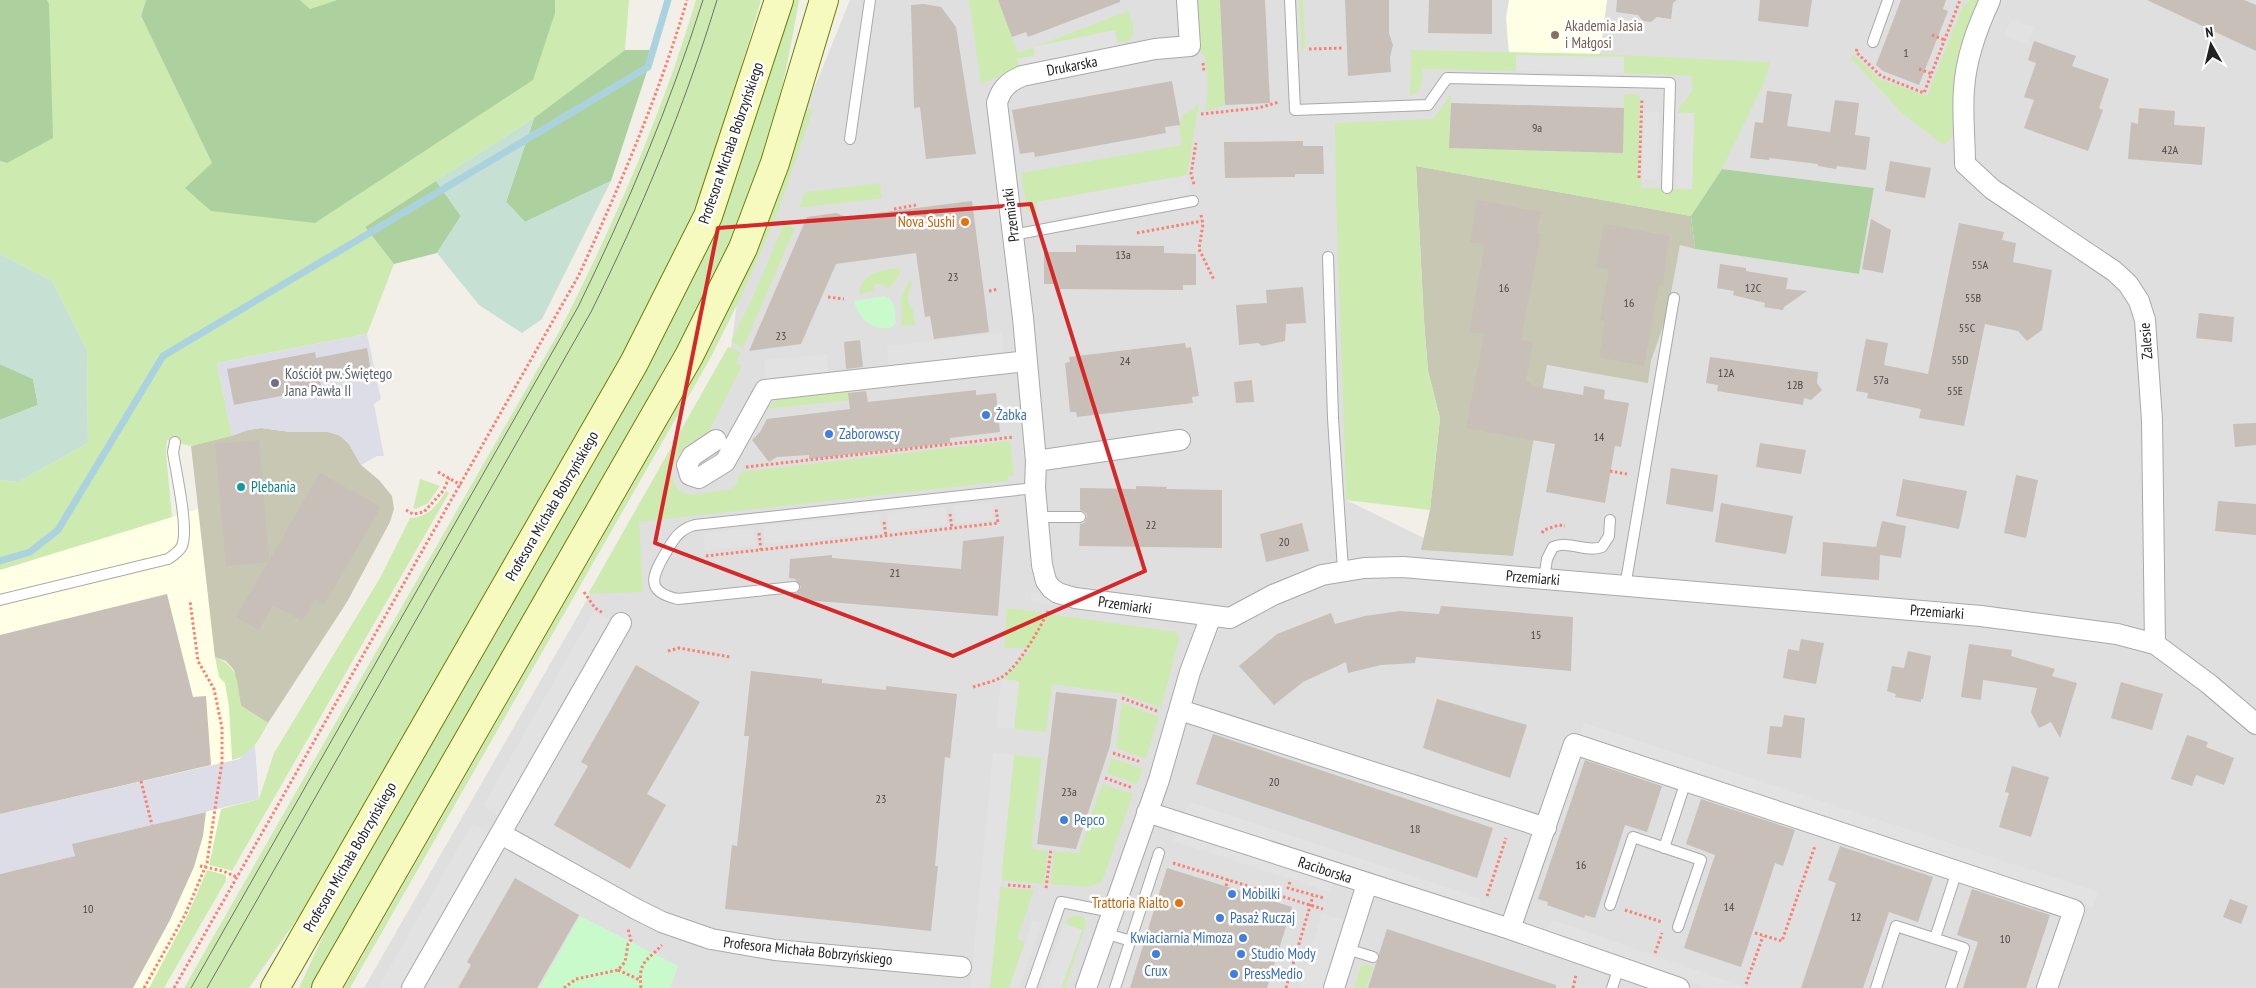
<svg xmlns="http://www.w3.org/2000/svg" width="2256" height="988" viewBox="0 0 2256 988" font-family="'PT Sans Narrow',sans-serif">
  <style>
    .residential { fill: #e0dfdf; fill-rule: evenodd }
    .education { fill: #ffffe5 }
    .construction { fill: #c7c7b4 }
    .grass { fill: #cdebb0 }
    .forest { fill: #add19e }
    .wetland { fill: #c6e0d4 }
    .park { fill: #c8facc }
    .parking { fill: #e2e2e2 }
    .plaza { fill: #dddde8; fill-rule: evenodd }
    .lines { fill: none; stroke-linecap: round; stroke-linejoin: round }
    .stream { stroke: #aad3df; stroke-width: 7 }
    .building { fill: #c7bfb8 }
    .lane-casing { stroke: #a9a9a9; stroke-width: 12 }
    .street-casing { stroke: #a9a9a9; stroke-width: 22 }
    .secondary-casing { stroke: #707d05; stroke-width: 30 }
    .path { stroke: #fa8072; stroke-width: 3; stroke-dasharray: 2.5 2.5; stroke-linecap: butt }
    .lane { stroke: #fff; stroke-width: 10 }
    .street { stroke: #fff; stroke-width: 20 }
    .secondary { stroke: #f7fabf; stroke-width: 28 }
    .tram { stroke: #707070; stroke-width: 1 }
    .marked { fill: none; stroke: #d62828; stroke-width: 4; stroke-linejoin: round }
    .education-dot { fill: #8d6e63; stroke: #fff; stroke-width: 2 }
    .food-dot { fill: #e8710a; stroke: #fff; stroke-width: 2 }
    .worship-dot { fill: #6b7280; stroke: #fff; stroke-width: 2 }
    .shop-dot { fill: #3f7fe0; stroke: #fff; stroke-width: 2 }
    .culture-dot { fill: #0f9aa8; stroke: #fff; stroke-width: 2 }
    .labels { text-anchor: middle; stroke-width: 5; stroke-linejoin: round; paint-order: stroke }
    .number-label { font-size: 12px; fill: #4b4948 }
    .education-label { font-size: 15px; fill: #785e54; stroke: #fff; text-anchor: start }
    .street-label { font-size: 15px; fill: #222; stroke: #fff }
    .food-label { font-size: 15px; fill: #c56008; stroke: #fff; text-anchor: end }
    .worship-label { font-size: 15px; fill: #5b616d; stroke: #fff; text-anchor: start }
    .shop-label { font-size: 15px; fill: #366cbe; stroke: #fff; text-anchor: start }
    .culture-label { font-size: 15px; fill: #0d838f; stroke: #fff; text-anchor: start }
  </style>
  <rect width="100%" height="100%" fill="#f2efe9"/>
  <path class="residential" d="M850 0H2256V988H364L731 349 739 287 768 219 809 101ZM1416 166 1691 216 1722 169 1874 188 1859 274 1695 249 1680 244 1667 315 1651 361 1648 382 1547 365 1513 556 1422 550 1424 538 1346 500 1344 399Z"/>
  <path class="education" d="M1509 0H1607L1600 54 1509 53 1506 18Z
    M198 509 215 657 241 706 268 723 255 745 261 821 164 988H0V570Z"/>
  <path class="construction" d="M1416 166 1691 216 1695 249 1680 245 1667 315 1651 361 1648 383 1547 365 1513 556 1421 550 1430 510 1440 418 1428 371 1424 321Z
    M261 428 291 432H328L339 435 349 444 361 465 379 480 392 496 394 509 390 522 347 602 268 723 241 706 234 670 226 661 215 657 191 446 248 430Z"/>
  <path class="grass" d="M47 0H146L141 16 212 163 186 188 555 13V0H629L625 50 534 118 365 227 394 264 367 334 217 363 232 436 191 446 167 440 166 454 172 517 0 570V480L18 482 88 443 87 350 52 281 0 254V161L7 163 49 4Z
    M300 0H337L310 9Z
    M696 0H761L712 165 682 238 631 339 309 902 249 988H184L560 330C614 224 662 114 696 0Z
    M791 0H799C790 53 779 108 762 159 743 215 718 268 692 320L312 988H299L337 906 651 358 690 285 726 203 750 136Z
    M969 0H998L1018 53 1128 11 1133 24V35L1126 44 1125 41 1117 42 1115 30 1034 47 1035 55 1019 67 981 84Z
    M1195 0H1220L1225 105 1205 111 1208 88 1205 56 1198 50Z
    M1299 0H1303L1305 46 1302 54Z
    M1970 0H1981C1972 18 1964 36 1959 55 1953 81 1953 108 1953 134L1951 139 1943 145 1902 113 1851 59 1853 54 1879 79 1927 96 1962 8Z
    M1411 50 1600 54 1770 62 1763 85 1722 169 1691 216 1416 166 1424 321 1428 371 1440 418 1430 510 1346 500C1343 374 1336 248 1335 123L1433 119 1451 94 1449 148 1622 153 1624 94H1640L1638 179H1642L1641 188 1692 189 1694 114 1678 113 1679 108 1692 91V76L1624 73V58L1516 55V71L1422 69C1422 80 1423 93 1410 96Z
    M1199 103 1187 175 1037 202 1036 216 1027 210 1021 173 1182 145 1179 127 1183 114 1191 111Z
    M808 109 813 110 776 217 742 295 711 357 350 988H344L704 360C747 276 779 198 808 109Z
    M880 183 882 198 799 208 805 192Z
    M784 223 795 228 743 348 731 341 753 297Z
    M899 268 901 271C897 279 894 286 885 289L883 284H876L874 287 875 291 859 294C860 273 883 269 899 268Z
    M910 280 912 283 907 299 913 310 915 325 902 326 901 297Z
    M728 347 741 352 736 363 742 366 707 435 687 445 677 456 671 475 676 487 681 492 691 495 730 489 736 485 741 472 1010 441 1014 475 1007 477 1008 481 639 522 643 592 588 594Z
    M850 391 851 400 765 409 778 399Z
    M420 479 440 486 428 503 416 509 413 508 414 505Z
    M446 491 449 493 232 871 209 865 221 809 259 799 274 753 380 578 410 518C429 517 437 506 446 491Z
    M1007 608 1177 632 1179 639 1161 708 1124 694 1052 684 1046 732 1014 729 1019 681 1003 679 1032 648H1004Z
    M215 657C240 667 237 683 241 706L268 723C260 738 251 757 232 760L229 707 225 683 219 677Z
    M1122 703 1159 717 1146 759 1116 748Z
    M1014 755 1042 758 1032 843 1033 849 1048 851 1044 884 1000 880Z
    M1111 758 1143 769 1137 784 1107 773Z
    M1102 784 1133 794 1102 882 1088 887 1050 884 1054 851 1079 853Z
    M207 870 226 875V881L164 988H149L187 916Z
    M999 887 1034 890 1017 939 1025 942 1009 988H990Z
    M1078 915 1085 918 1086 924 1065 988H1061L1082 930 1064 923 1070 917Z
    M1362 963 1373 967 1366 988H1354Z"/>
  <path class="forest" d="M0 0H47L49 4 53 138 7 163 0 161Z
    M146 0H300L310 9 337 0H555V13L533 80 315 223 211 211 185 188 212 163 141 16Z
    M625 50H654L611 181 525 222 506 202 534 118Z
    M1722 169 1874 188 1859 274 1695 249 1691 216Z
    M436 181 461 216 437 253 394 264 365 227Z
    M0 364 33 379 38 405 0 420Z"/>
  <path class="wetland" d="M534 118 506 202 525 222 611 181 542 319 522 333 479 305 437 253 461 216 436 181Z
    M0 254 52 281 87 350 88 443 18 482 0 480V420L38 405 33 379 0 364Z"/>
  <path class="park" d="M884 296C896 300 895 311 896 323L891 328C872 330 859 319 854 301Z
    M580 916 678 966 670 988H539Z"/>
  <path class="parking" d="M2011 19 2034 27 2028 44 2004 35Z
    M1115 30 1118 47 1019 67 1017 59 1035 55 1033 47Z
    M1516 55 1624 57V73L1516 71Z
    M1644 112H1659L1657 180 1642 179Z
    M1678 113H1694L1692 189H1676Z
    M1187 175 1191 194 1040 221 1037 202Z
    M1002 333 1004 354 889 366 887 346Z
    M827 354 828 373 766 380 764 360Z
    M991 502 993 520 956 523 954 506Z
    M945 507 947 525 889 531 887 513Z
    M879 514 881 532 765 544 763 526Z
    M754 528 756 545 705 551 703 533Z
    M1030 592 1146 608 1145 618 1032 602Z
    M594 611 609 620 498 815 483 806Z
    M1001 679 1019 681 1014 729 996 727Z
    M1584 723 2098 892 2093 907 1579 739Z
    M993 753 1014 755 990 988H970Z
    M1192 803 1480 898 1481 911 1184 812Z
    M472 824 488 833 400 988H378Z
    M1175 833 1333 884 1330 892 1173 841Z
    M1322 914 1343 920 1322 988H1299Z
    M1033 920 1042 923 1019 988H1009Z
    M1552 920 1748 988H1707L1548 932Z
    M1064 923 1082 930 1061 988H1042Z"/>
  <path class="plaza" d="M367 334 381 399 374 404 384 456H377L361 465 349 444 339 435 328 432H291L261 428 248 430 232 436 217 363ZM314 352 321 388 234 405 228 369Z
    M255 745 259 799 73 844 75 856 0 874V814L239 759Z"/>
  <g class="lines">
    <path class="stream" d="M0 561 30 552 58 530 163 356 648 67 668 0"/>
  </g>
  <path class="building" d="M998 0H1120V2L1028 37 1026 32 1012 37Z
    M1220 0H1265L1270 103 1225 105Z
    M1345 0H1389V33L1393 45 1390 57 1391 72 1348 76Z
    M1429 0H1492V34L1428 33Z
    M1617 0H1677L1673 3 1671 19 1657 17 1651 22 1643 21 1638 15 1616 12Z
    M1760 0H1812L1808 27 1758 21Z
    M1901 0H1946L1943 9 1948 11 1919 85 1883 71 1876 65Z
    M2147 0H2244L2256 5V51Z
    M924 4 941 7 956 27 976 154 926 159 920 107 914 108 911 5Z
    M2034 41 2076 56 2072 66 2109 79 2099 108 2103 110 2088 151 2024 128 2034 100 2024 97 2036 63 2028 60Z
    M1172 81 1180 125 1165 127 1166 133 1035 157 1034 152 1020 154 1012 110Z
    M1767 91 1792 94 1787 126 1830 132 1835 100 1859 103 1855 135 1870 137 1866 170 1837 166 1836 169 1818 166V164L1770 158 1769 160 1750 158 1755 122 1763 123Z
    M1451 103 1624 108 1623 153 1449 148Z
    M2139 108 2175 111 2174 125 2205 127 2202 165 2128 159 2131 122 2138 124Z
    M1303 141V146H1323L1324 174H1295V177L1225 178 1224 142Z
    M1890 161 1931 168 1925 198 1885 191Z
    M1477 200 1541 212 1537 233 1541 234 1521 340 1533 342 1526 381 1531 382V386L1583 395 1584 386 1605 390 1604 399 1629 403 1621 447 1615 446 1605 503 1546 492 1555 444 1466 428 1484 334 1469 332 1485 244 1470 242Z
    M972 201 989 332 934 339 930 316 925 317 916 253 836 264 801 344 749 351 807 217 836 213 846 217Z
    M1871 219 1891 230 1883 273 1862 269Z
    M1959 223 2004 232 2002 240 2016 243 2013 262 2052 270 2042 330 2027 341 2018 331 1985 324 1964 426 1919 418 1921 409 1867 398 1868 393 1856 391 1866 339 1888 343 1884 365 1928 374Z
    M1604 224 1669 236 1663 285H1659L1644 366 1599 357 1605 321 1600 320 1609 269 1596 267Z
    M1076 245 1164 246V253L1196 254V285H1183V290L1057 289V284H1044V252H1076Z
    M1720 264 1746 268V271L1788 278 1786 289 1807 291 1784 307 1783 310 1764 307 1765 303 1733 295 1734 291 1717 288Z
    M1303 287 1306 323 1286 324 1285 341 1262 346 1258 343 1239 345 1236 305 1267 303 1266 290Z
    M2199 313 2234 317 2232 342 2196 338Z
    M860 340 863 367 846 369 844 342Z
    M1185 343 1186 348 1191 347 1199 396 1192 397 1193 403 1077 417 1076 412H1070L1065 363 1070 362 1069 357Z
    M367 348 371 371 320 381 322 388 234 405 227 369 315 352 316 358Z
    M1710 357 1818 372 1817 383 1822 390 1811 400 1804 398 1803 405 1717 391 1718 385 1706 383Z
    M1252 380 1254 402 1236 403 1234 382Z
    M976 390V395L996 393 1000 432 950 438V443L809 459V455L777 457 769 462 752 440 760 432 767 419 850 409 848 393 866 391 868 402Z
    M2256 423V445L2235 447 2233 424Z
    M259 440 269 561 320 473 381 507 324 605 315 600 302 621 273 605 259 630 236 617 268 562 226 566 215 444Z
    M1760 443 1806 450 1801 474 1756 467Z
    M1671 468 1718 475 1713 512 1666 504Z
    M2016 475 2038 480 2026 538 2004 533Z
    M1903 479 1967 491 1959 529 1896 516Z
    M1136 486 1167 487 1166 489 1222 490V548L1079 546 1080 524 1084 523 1087 517 1086 513 1080 510V488L1136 489Z
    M2218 501 2256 504V535L2215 531Z
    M1721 503 1793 516 1786 554 1715 542Z
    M1882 521 1906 526 1901 558 1880 555 1879 580 1821 576 1823 542 1876 547Z
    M1302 523 1309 551 1266 562 1260 534Z
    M1004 536 998 616 793 599 794 594 798 592 801 587 795 579 789 578 790 559 832 555V558L961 569 963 541Z
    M167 594 193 697 206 696 211 765 0 814V635Z
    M1441 606 1573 617 1571 671 1416 657 1415 663 1381 665 1348 673 1346 662 1303 682 1274 705 1239 666 1277 634 1331 613 1335 624 1365 616 1400 611 1439 614Z
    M1801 639 1824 643 1816 684 1783 678 1788 649 1799 651Z
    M1969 644 2012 650 2011 656 2055 669 2052 676 2077 683 2060 738 2051 722 2039 728 2031 712 2037 688 1983 680 1981 700 1961 697Z
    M1908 651 1931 656 1923 699H1921V702L1895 697 1896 694 1887 691 1892 666 1904 668Z
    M636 665 700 702 647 794 666 805 630 869 554 825 588 766 581 762Z
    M751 671 822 679V683L886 690V686L957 694 950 758 945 757 935 866H938L931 931 725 909 732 845 737 846 749 736H744Z
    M2121 682 2163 694 2152 730 2111 718Z
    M1056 692 1117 699 1110 746 1076 849 1037 844Z
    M1437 699 1527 725 1510 778 1423 748Z
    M1784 715 1805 718 1801 758 1767 754 1770 726 1782 727Z
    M1213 734 1493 828 1477 878 1196 784Z
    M2187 735 2208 742 2206 747 2234 758 2224 785 2196 775 2192 786 2171 779Z
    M1585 760 1662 786 1647 832 1625 825 1595 918 1585 915 1584 918 1547 905 1548 902 1538 899Z
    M2012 766 2049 777 2031 837 1999 827 2009 793 2005 792Z
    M1701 799 1795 830 1783 866 1775 863 1741 967 1684 948 1715 855 1686 844Z
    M206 812 203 836 194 867 170 920 133 988H0V874L75 856 72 844Z
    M1840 846 1933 877 1918 922 1889 912 1863 988H1801L1836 883 1828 880Z
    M1167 868 1292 907 1267 988H1130Z
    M515 878 579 915 537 988H458L471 965 467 962Z
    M1972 889 2050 915 2026 988H1963L1978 942 1957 935Z
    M2230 899 2248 906 2241 924 2223 917Z
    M1387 929 1556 985V988H1368L1376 963 1379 959V954Z"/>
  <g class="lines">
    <defs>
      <path id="lane" d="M1290 0 1295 110 1428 105 1447 78 1670 83 1667 188
        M1873 42 1888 0
        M850 139 870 0
        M1013 235 1193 201
        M1328 257 1333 418 1343 570
        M1038 517H1080
        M1544 579 1547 559 1553 547C1569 540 1586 553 1602 547L1609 536 1610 520
        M794 587 678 599C645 592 652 576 665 554 673 540 679 529 695 525L1035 488
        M1625 587 1674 298
        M0 600 168 559C174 555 179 552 182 546 189 528 176 473 173 452L175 442
        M1664 848 1686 781
        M1610 905 1633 837 1701 860 1678 927
        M1104 933 1131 941
        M1935 938 1957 871
        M1347 949 1373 957
        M1031 988 1061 902 1112 912
        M1115 988 1159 853
        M1612 988 1619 967
        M1876 988 1896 926 1964 948 1951 988"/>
      <path id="street" d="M1187 0 1190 46 1155 49 1022 76C1008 82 1001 89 997 103L1023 318 1036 461 1035 488 1042 565 1046 581 1051 588 1058 593 1075 598 1230 618 1273 595 1322 575 1364 568 1403 567 1981 616 2117 634 2155 644 2209 684 2256 724
        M1990 0C1977 28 1966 57 1964 89 1962 114 1965 139 1965 164L1992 189 2114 271 2128 284 2139 301 2145 320 2152 420 2155 644
        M716 440 692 456 687 465 690 475 699 478 725 462 765 390 1027 361
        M1036 461 1180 440
        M1180 710 1546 828
        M1147 812 1510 929 1679 988
        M501 834 636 909 662 922 711 939 775 950 961 967
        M1510 929 1574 744 2074 910 2047 988
        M412 988 621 623
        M1086 988 1159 780 1190 672 1211 616
        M1334 988 1367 884"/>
      <path id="secondary" d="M275 988 634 363 708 216 779 0
        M326 988 689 356 743 248 775 163 824 0"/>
    </defs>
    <use href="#lane" class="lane-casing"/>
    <use href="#street" class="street-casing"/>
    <use href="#secondary" class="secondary-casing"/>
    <path class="path" d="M1932 35 1945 40
      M1309 49 1344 48
      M1857 49 1856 52 1881 76 1924 93 1960 0
      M1203 63 1204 72
      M1919 69 1932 74
      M1201 114 1258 108 1279 102
      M1639 178 1642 98
      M1194 184 1191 174 1196 143
      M894 209 916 205
      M1201 215 1203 224 1199 249 1214 280
      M1137 233 1202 221
      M989 291 998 289
      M828 297 844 299
      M746 467 1014 437
      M1610 471 1627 474
      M438 472 461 485
      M406 510 413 514 424 512 443 491 449 478
      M950 514 952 529
      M884 522 886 536
      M759 533 761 550
      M1542 533 1544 530 1559 525 1565 526
      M706 556 998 523 996 508
      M584 592 595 608 603 613
      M668 651 679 648 730 657
      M973 687C982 684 992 682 1000 678 1017 670 1040 628 1048 611
      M1122 698 1157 711
      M1113 753 1141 762
      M1105 778 1133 788
      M141 781 152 825
      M1173 863 1323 909
      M200 866 223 871 237 877
      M1290 882 1288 888 1324 898
      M1008 885 1033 887
      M1226 886 1228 879
      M1046 888 1051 849
      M1487 896 1506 838
      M1625 910 1662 922
      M1755 933 1782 941 1815 846
      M1655 953 1662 933
      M618 970 640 980
      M1746 984 1763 936
      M144 988 185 915 207 863 222 762V728L214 689 198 661 190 601
      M174 988 579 275C620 185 659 95 687 0
      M564 988 576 979 618 970 625 962 628 944 631 940 628 929
      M641 988C638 961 646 962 662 945
      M1286 988 1313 896
      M1573 988 1576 975"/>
    <use href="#lane" class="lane"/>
    <use href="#street" class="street"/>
    <use href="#secondary" class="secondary"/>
    <path class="tram" d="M191 988 578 307C627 207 669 107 703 0
      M207 988 591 312C641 211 684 108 717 0"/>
  </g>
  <path class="marked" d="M1031 204 1145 571 953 656 655 543 718 228Z"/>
  <circle class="education-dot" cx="1555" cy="35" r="5"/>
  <g class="food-dot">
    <circle cx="965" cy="222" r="5"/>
    <circle cx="1179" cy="903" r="5"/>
  </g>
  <circle class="worship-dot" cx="275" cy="383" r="5"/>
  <g class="shop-dot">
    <circle cx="986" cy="415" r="5"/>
    <circle cx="829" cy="434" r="5"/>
    <circle cx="1064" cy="820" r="5"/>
    <circle cx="1232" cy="894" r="5"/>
    <circle cx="1220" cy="918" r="5"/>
    <circle cx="1243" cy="938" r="5"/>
    <circle cx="1156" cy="954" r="5"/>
    <circle cx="1241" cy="954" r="5"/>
    <circle cx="1234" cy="974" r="5"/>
  </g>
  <circle class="culture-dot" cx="241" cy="487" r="5"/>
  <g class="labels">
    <g class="number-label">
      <text x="1906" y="57">1</text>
      <text x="1537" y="132">9a</text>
      <text x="2170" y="154">42A</text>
      <text x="1123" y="259">13a</text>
      <text x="1980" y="269">55A</text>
      <text x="953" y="281">23</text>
      <text x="1504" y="292">16</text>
      <text x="1753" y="292">12C</text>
      <text x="1973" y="302">55B</text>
      <text x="1629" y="307">16</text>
      <text x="1967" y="332">55C</text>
      <text x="781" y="340">23</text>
      <text x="1960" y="364">55D</text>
      <text x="1125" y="365">24</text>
      <text x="1726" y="377">12A</text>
      <text x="1881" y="384">57a</text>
      <text x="1795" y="389">12B</text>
      <text x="1955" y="395">55E</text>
      <text x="1599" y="441">14</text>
      <text x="1151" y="529">22</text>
      <text x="1284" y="546">20</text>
      <text x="895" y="577">21</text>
      <text x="1536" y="639">15</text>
      <text x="1274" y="786">20</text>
      <text x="1069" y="796">23a</text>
      <text x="881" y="803">23</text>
      <text x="1415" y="833">18</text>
      <text x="1581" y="869">16</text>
      <text x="1729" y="911">14</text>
      <text x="88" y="913">10</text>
      <text x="1856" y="921">12</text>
      <text x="2005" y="943">10</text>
    </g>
    <g class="education-label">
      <text x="1565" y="31">Akademia Jasia<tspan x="1565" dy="17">i Małgosi</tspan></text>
    </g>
    <g class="street-label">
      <text transform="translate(1072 66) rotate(-11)" y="5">Drukarska</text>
      <text transform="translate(731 143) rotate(-71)" y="5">Profesora Michała Bobrzyńskiego</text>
      <text transform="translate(1011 215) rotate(-97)" y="5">Przemiarki</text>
      <text transform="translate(2146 341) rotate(-95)" y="5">Zalesie</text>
      <text transform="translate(552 506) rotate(-60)" y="5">Profesora Michała Bobrzyńskiego</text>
      <text transform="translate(1533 578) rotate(5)" y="5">Przemiarki</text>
      <text transform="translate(1125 605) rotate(8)" y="5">Przemiarki</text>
      <text transform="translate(1937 612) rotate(4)" y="5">Przemiarki</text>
      <text transform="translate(350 857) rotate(-60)" y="5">Profesora Michała Bobrzyńskiego</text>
      <text transform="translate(1325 870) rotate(18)" y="5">Raciborska</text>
      <text transform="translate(808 951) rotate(6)" y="5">Profesora Michała Bobrzyńskiego</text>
    </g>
    <g class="food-label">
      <text x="955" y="227">Nova Sushi</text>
      <text x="1169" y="908">Trattoria Rialto</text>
    </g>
    <g class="worship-label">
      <text x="285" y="379">Kościół pw. Świętego<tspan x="285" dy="17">Jana Pawła II</tspan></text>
    </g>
    <g class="shop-label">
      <text x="996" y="420">Żabka</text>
      <text x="839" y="439">Zaborowscy</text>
      <text x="1074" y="825">Pepco</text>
      <text x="1242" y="899">Mobilki</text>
      <text x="1230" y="923">Pasaż Ruczaj</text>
      <text x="1233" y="943" text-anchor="end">Kwiaciarnia Mimoza</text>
      <text x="1251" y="959">Studio Mody</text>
      <text x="1156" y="976" text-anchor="middle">Crux</text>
      <text x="1244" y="979">PressMedio</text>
    </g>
    <g class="culture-label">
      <text x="251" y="492">Plebania</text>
    </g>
  </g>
  <g transform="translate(2211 45) rotate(352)" stroke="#ffffff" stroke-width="4" paint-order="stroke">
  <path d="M0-4L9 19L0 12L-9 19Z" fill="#222222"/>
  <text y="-8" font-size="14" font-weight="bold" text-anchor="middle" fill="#222222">N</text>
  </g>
</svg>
